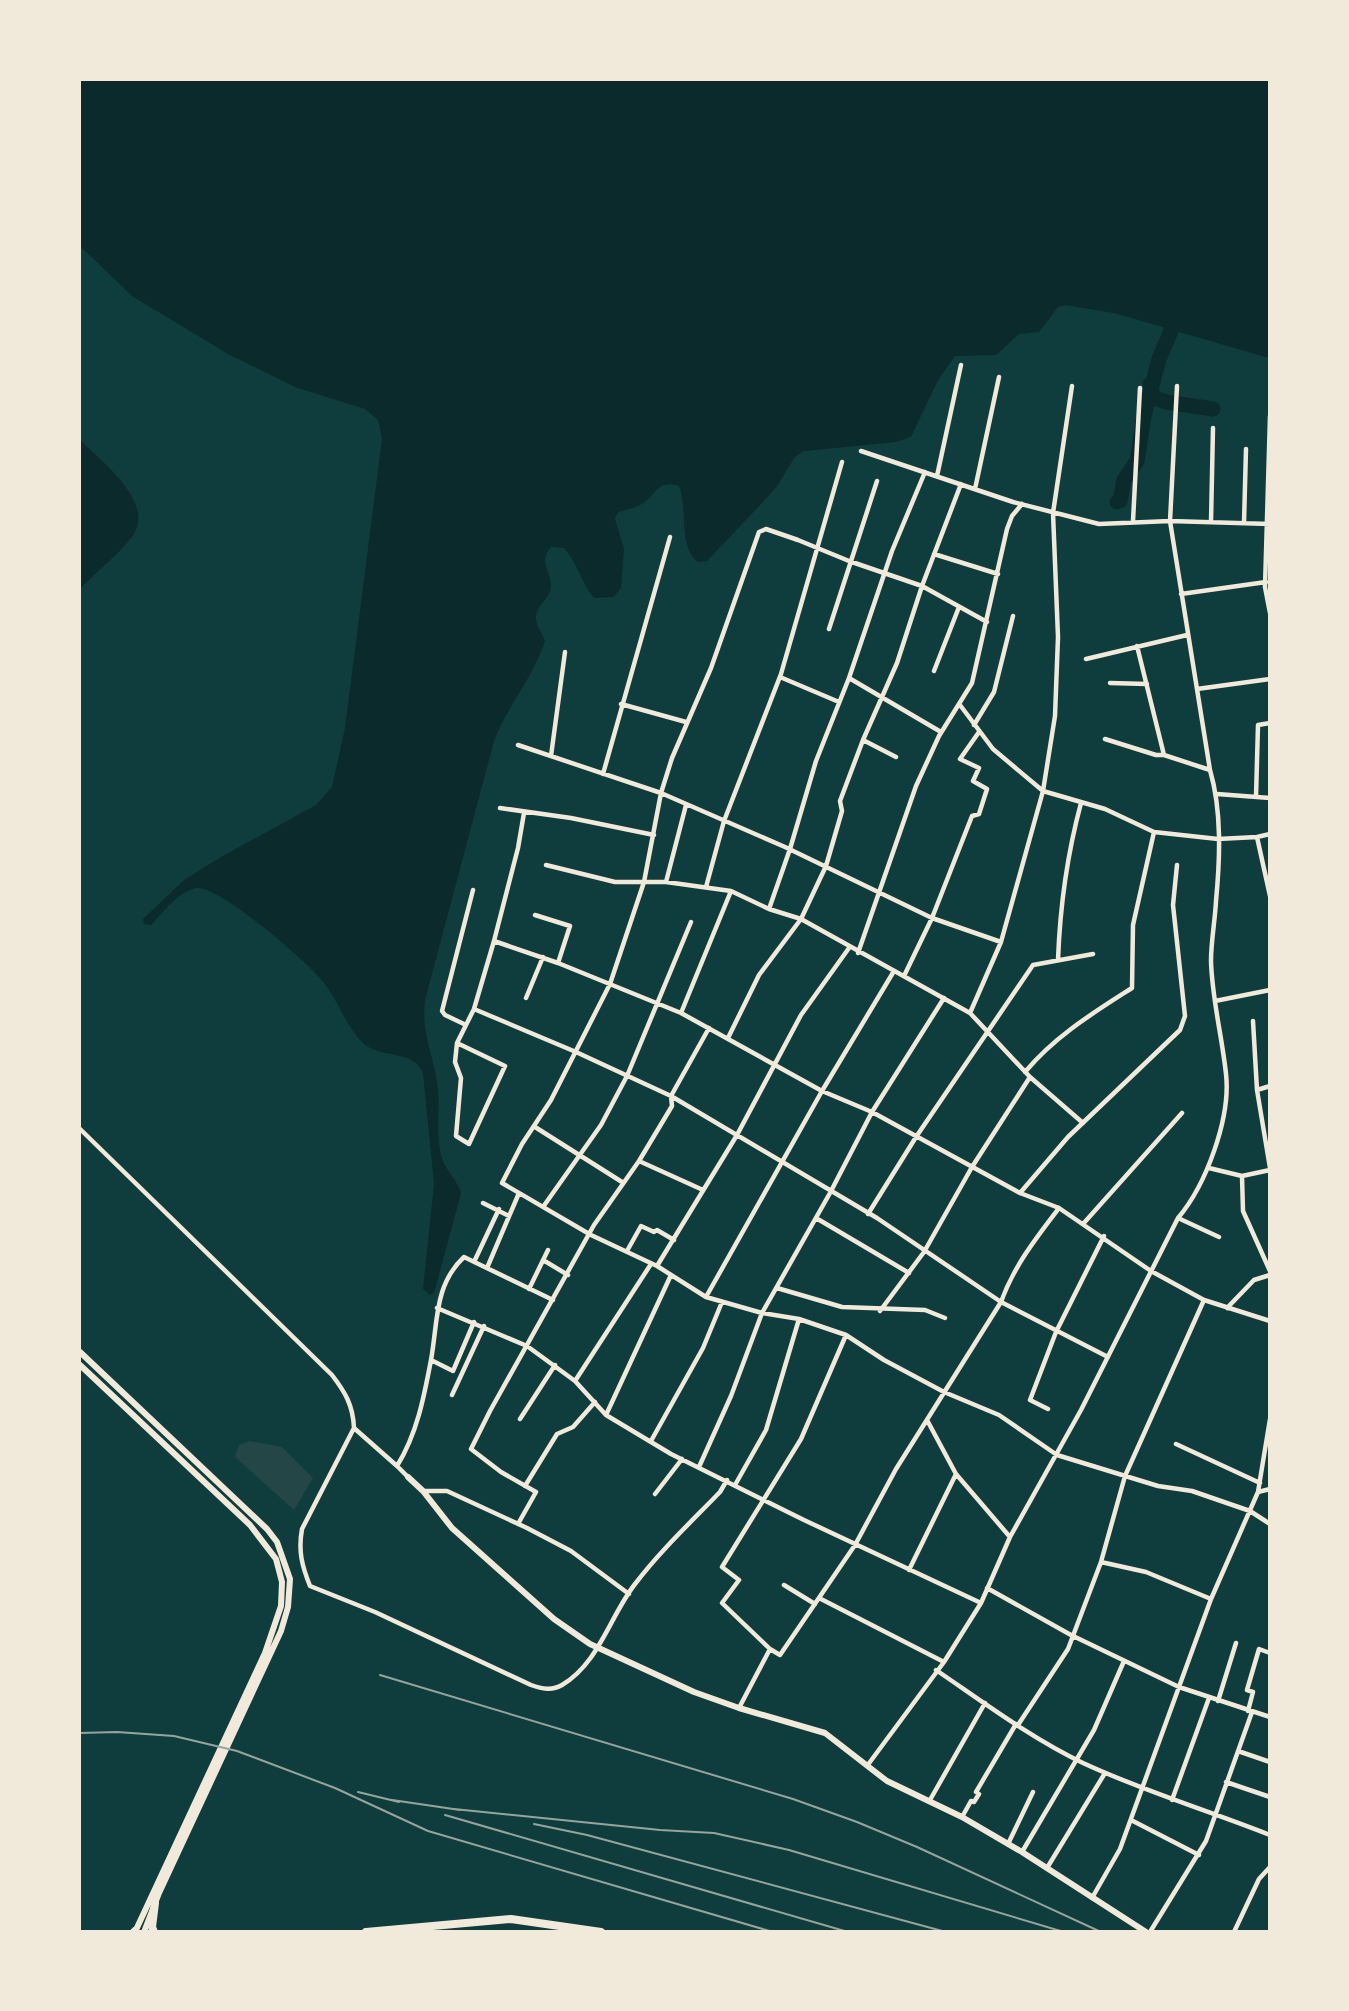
<svg xmlns="http://www.w3.org/2000/svg" width="1349" height="2011" viewBox="0 0 1349 2011" font-family="Poppins,sans-serif">
  <style>
    .green { fill: #244646 }
    .water { fill: #0a2a2b }
    .lines { fill: none; stroke-linecap: round; stroke-linejoin: round }
    .river { stroke: #0a2a2b; stroke-width: 15 }
    .minor { stroke: #f1e9da; stroke-width: 4.5 }
    .tertiary { stroke: #f1e9da; stroke-width: 6 }
    .trunk { stroke: #f1e9da; stroke-width: 8 }
    .rail { stroke: #97a49c; stroke-width: 2 }
  </style>
  <rect width="100%" height="100%" fill="#0f3d3e"/>
  <path class="green" d="M250 1441 282 1447 313 1478 294 1510 235 1457 239 1445Z"/>
  <path class="water" d="M80 80H1269V358L1114 313 1065 305 1058 307 1039 332 1019 334 996 355 955 356 938 380 911 437 896 442 804 451 795 457 777 486 762 503 707 561 698 562C678 547 688 508 679 486 657 479 657 494 642 504 635 508 626 510 618 512L615 519 624 549 621 588 613 597 594 598C581 583 578 563 564 548L551 547C536 564 555 573 550 591 547 601 534 608 536 620 537 627 543 634 545 641 532 680 508 704 494 741L425 1000C421 1037 435 1056 438 1091 440 1113 435 1139 443 1161 448 1173 457 1180 461 1193L434 1293 430 1295 423 1289 434 1184 423 1073C414 1048 377 1060 361 1041 346 1025 338 1001 324 983 309 963 220 886 197 888 179 890 163 913 151 925L144 924 143 919 184 880 221 857 316 805 332 787 345 728 382 439 378 420 365 409 295 387 228 354 132 296 80 246Z
    M80 440C101 461 157 503 132 537 117 556 96 572 80 589Z"/>
  <g class="lines">
    <path class="river" d="M1150 384 1153 397 1166 402 1213 409
      M1117 502 1120 501 1124 480 1137 461 1144 416 1159 359 1179 312"/>
    <path class="minor" d="M1270 416 1265 587 1270 613
      M861 451 1013 502 1099 524 1170 521 1270 524
      M937 476 961 365
      M975 489 999 377
      M1133 521 1140 388
      M1211 522 1213 428
      M1244 523 1246 449
      M934 554 998 574
      M1181 594 1266 582
      M987 622 922 586 849 561 798 540 766 529 759 532 711 668 672 758 661 793 644 882 610 984 551 1100 522 1144 502 1183 591 1235 657 1266 706 1297 762 1313 799 1319 846 1335 884 1360 944 1392 999 1415 1057 1455 1158 1486 1192 1491 1250 1511 1270 1524
      M829 629 877 481
      M1137 646 1164 755 1210 770
      M1086 659 1187 635
      M934 671 959 607
      M780 677 839 702
      M849 678 941 732
      M1110 683 1147 684
      M1197 689 1270 679
      M621 704 686 722
      M960 705 993 749 1043 791 1105 809 1154 832 1218 839 1257 837 1270 834
      M974 725 994 692 1013 616
      M1105 739 1156 755H1164
      M863 740 896 757
      M518 745 661 793 785 847 932 918 1001 942
      M551 756 565 652
      M603 774 670 537
      M1217 794 1270 798
      M1256 797 1258 725 1270 723
      M500 808 571 818 654 835
      M1257 837 1270 896
      M546 865 615 882H666L731 891 769 909 801 919 970 1013 1030 1077 1083 1123
      M666 882 686 805
      M706 887 724 821 781 674 842 462
      M769 909 790 849 816 761 849 678 892 551 925 472
      M535 915 570 926 558 963
      M494 941 558 963 681 1013 822 1091 872 1112 1020 1193 1059 1208 1151 1271 1204 1300 1270 1321
      M858 953 916 786 939 736 972 683 1007 529 1012 516 1022 504
      M1058 960C1060 906 1067 855 1081 803
      M904 976 932 918 972 816 979 814 987 789 973 781 979 768 960 759 979 732
      M526 998 543 957
      M1215 1001 1270 990
      M474 1009 576 1052 671 1096 877 1218 1001 1302 1108 1357
      M681 1013 731 891
      M970 1013 1001 942 1043 791 1055 716 1058 637 1053 513 1072 386
      M1253 1021 1257 1090 1270 1168
      M466 1025 445 1015 442 1011 473 890
      M728 1038 759 975 801 919 826 866 842 811 840 801 863 740 897 663 922 586 961 484
      M457 1043 505 1066 469 1144 456 1136 461 1078 455 1062 457 1043 474 1009 494 941 518 848 524 813
      M1025 1072C1055 1036 1093 1013 1132 988L1133 925 1154 832
      M1257 1090 1270 1086
      M535 1127 622 1182
      M80 1129 332 1375C345 1392 353 1405 354 1428L302 1529C298 1551 302 1566 310 1586L375 1612 531 1685C542 1689 552 1691 562 1685 599 1663 610 1616 635 1584 660 1551 691 1522 720 1492L727 1480
      M639 1161 703 1190
      M1209 1168 1242 1176 1243 1211 1270 1271
      M1242 1176 1270 1170
      M1020 1193 1068 1137 1180 1030 1185 1016 1173 905 1177 865
      M483 1203 509 1216
      M543 1207 601 1125 627 1076 691 922
      M868 1214 916 1137 1033 965 1093 954
      M816 1218 909 1273
      M1178 1218 1219 1237
      M1083 1224 1182 1113
      M627 1251 641 1226 654 1232 657 1230 674 1240
      M543 1260 568 1275
      M474 1262 499 1209
      M657 1266 737 1135 801 1015 849 948
      M487 1268 519 1193
      M777 1288 842 1307 925 1310 945 1318
      M529 1289 548 1250
      M706 1297 822 1091 894 971
      M437 1308 527 1346 575 1381 606 1415 671 1454 804 1520 981 1603
      M1227 1308 1254 1280 1270 1275
      M880 1311 924 1252 972 1167 1030 1077
      M431 1360 453 1371 474 1322
      M575 1381 651 1264
      M452 1395 484 1326
      M1048 1409 1030 1400 1056 1332 1104 1236
      M606 1415 671 1275
      M520 1419 555 1365
      M927 1420 956 1474 1010 1537
      M354 1428 397 1466
      M651 1441 703 1348 722 1302
      M1176 1444 1260 1483
      M699 1467 731 1396 762 1313 830 1193 872 1112 944 998
      M408 1477 397 1466C417 1434 424 1397 431 1360 438 1322 434 1285 464 1257L553 1300
      M735 1485 766 1430 799 1319
      M525 1486 557 1434 573 1427 595 1402
      M423 1491H447L527 1528 571 1551 629 1594
      M1258 1492 1270 1489
      M655 1494 682 1459
      M518 1524 536 1492 501 1472 471 1449 490 1411 594 1225 639 1161 672 1106 671 1096 709 1028
      M1101 1562 1146 1572 1211 1599
      M909 1570 956 1474
      M784 1585 815 1604
      M987 1588 1071 1635 1179 1687 1270 1717
      M819 1598 944 1662
      M770 1649 722 1603 739 1580 722 1567 801 1439 846 1335
      M936 1670C983 1702 1031 1738 1083 1763 1143 1791 1207 1810 1270 1835
      M1218 1701 1236 1643
      M739 1708 770 1649 780 1655 855 1545 896 1469 1001 1302C1014 1266 1036 1238 1059 1208
      M1248 1711 1253 1692 1247 1690 1259 1649 1270 1653
      M1018 1725 1068 1649 1101 1562 1125 1476 1204 1300
      M1238 1751 1270 1762
      M867 1766 944 1662 981 1603 1010 1537 1081 1410 1178 1218C1206 1185 1231 1118 1226 1074 1222 1036 1212 999 1211 961 1211 941 1215 921 1216 901 1220 859 1222 811 1210 770L1170 521 1177 386
      M1226 1782 1270 1797
      M930 1800 985 1703
      M1172 1800 1209 1698
      M962 1817 971 1801 974 1802 979 1794 976 1792 1016 1724
      M1131 1820 1199 1855
      M1008 1844 1033 1792
      M1022 1852 1094 1730 1124 1661
      M1047 1868 1105 1773
      M1092 1898 1120 1849 1211 1599 1258 1492 1270 1419
      M1150 1932 1206 1841 1252 1712
      M1234 1932 1259 1879 1270 1867"/>
    <path class="tertiary" d="M80 1352 267 1529 277 1542 290 1579 288 1607 281 1631 159 1893 144 1932
      M80 1365 250 1525 276 1559 282 1582 281 1606 265 1653 135 1932
      M408 1477 423 1491 452 1528 554 1619 590 1644 694 1692 739 1708 825 1733 887 1781 962 1817 1022 1852 1146 1932"/>
    <path class="trunk" d="M134 1932 135 1931
      M154 1932 152 1927 155 1903
      M366 1932 511 1919 601 1932"/>
    <path class="rail" d="M380 1675 793 1799 857 1822 917 1847 1101 1932
      M80 1733 117 1732 174 1736 237 1751 335 1788 428 1831 773 1932
      M358 1792 399 1802
      M392 1800 460 1810
      M454 1809 660 1830 714 1833 789 1850 1064 1932
      M445 1815 848 1932
      M534 1824 587 1835 946 1932"/>
  </g>
  <rect width="1349" height="2011" fill="none" stroke="#f1e9da" stroke-width="162"/>
</svg>
